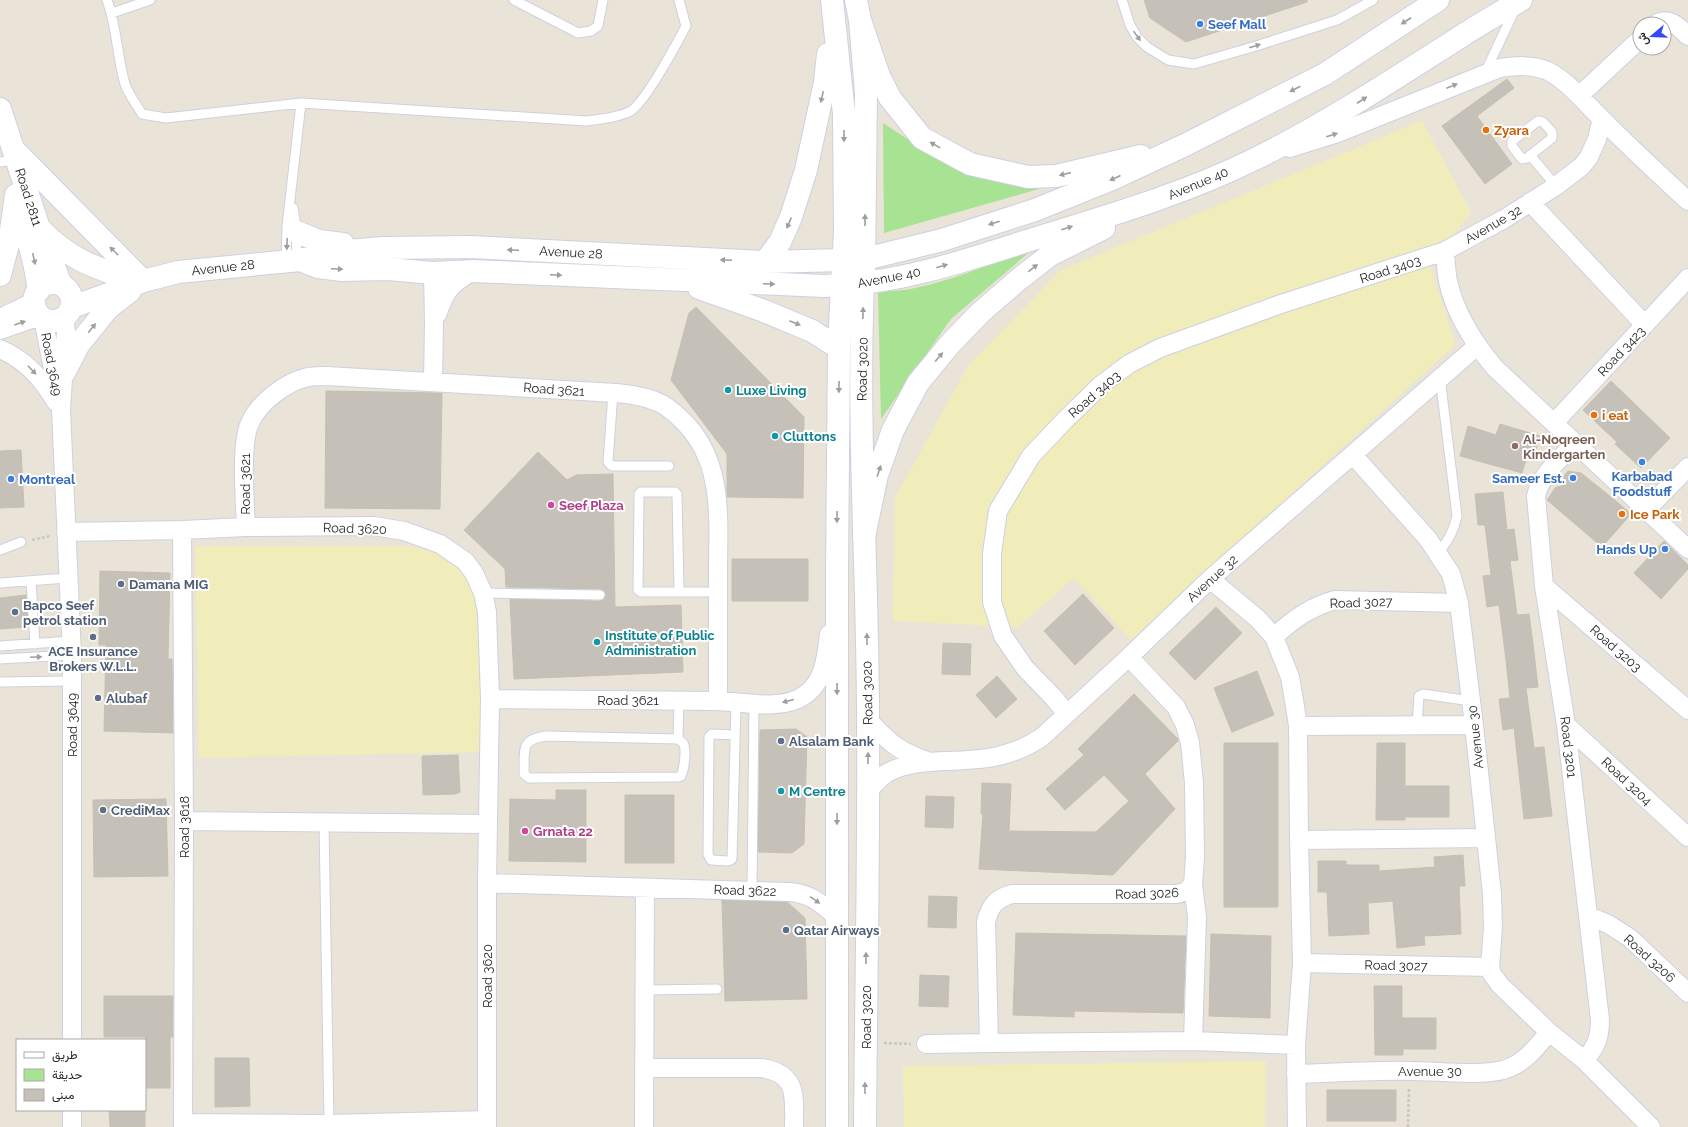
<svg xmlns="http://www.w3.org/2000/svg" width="1688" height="1127" viewBox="0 0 1688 1127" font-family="Raleway,Vazirmatn,sans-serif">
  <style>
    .green { fill: #a8e293 }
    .sand { fill: #f1edba }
    .building { fill: #c5c1b8; stroke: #c5c0b2 }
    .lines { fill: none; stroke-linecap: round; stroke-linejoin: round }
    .service-casing { stroke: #cdd0e1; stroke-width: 11 }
    .minor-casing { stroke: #cdd0e1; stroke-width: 20 }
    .tertiary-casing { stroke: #cdd0e1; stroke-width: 24 }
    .secondary-casing { stroke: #cdd0e1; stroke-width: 24 }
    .path { stroke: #c7c7c7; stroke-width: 2.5; stroke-dasharray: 3 2; stroke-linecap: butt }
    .service { stroke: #fff; stroke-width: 9 }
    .minor { stroke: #fff; stroke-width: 18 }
    .tertiary { stroke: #fff; stroke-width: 22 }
    .secondary { stroke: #fff; stroke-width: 22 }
    .oneway { fill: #9e9e9e }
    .shop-dot { fill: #3f7fe0; stroke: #fff; stroke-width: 1.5 }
    .food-dot { fill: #e8710a; stroke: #fff; stroke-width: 1.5 }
    .culture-dot { fill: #0f9aa8; stroke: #fff; stroke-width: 1.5 }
    .education-dot { fill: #8d6e63; stroke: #fff; stroke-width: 1.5 }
    .hotel-dot { fill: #d1479c; stroke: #fff; stroke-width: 1.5 }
    .service-dot { fill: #5c6f8a; stroke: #fff; stroke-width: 1.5 }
    .labels { text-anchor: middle; stroke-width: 4; stroke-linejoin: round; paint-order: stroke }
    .shop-label { font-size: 13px; font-weight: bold; fill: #366cbe; stroke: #fff; text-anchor: start }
    .food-label { font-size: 13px; font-weight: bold; fill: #c56008; stroke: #fff; text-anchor: start }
    .street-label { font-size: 13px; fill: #272727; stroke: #fff }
    .culture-label { font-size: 13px; font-weight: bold; fill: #0d838f; stroke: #fff; text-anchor: start }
    .education-label { font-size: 13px; font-weight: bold; fill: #785e54; stroke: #fff; text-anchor: start }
    .hotel-label { font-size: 13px; font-weight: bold; fill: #b23c85; stroke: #fff; text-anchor: start }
    .service-label { font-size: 13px; font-weight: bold; fill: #4e5e75; stroke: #fff; text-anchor: start }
  </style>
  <rect width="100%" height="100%" fill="#eae4d8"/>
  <path class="green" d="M883 123 912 142 964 171 1039 189 884 233Z
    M1039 244 951 319 881 419 878 292C890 291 903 291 915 288 958 279 999 261 1039 244Z"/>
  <path class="sand" d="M1422 121 1471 212 1430 265 1455 345 1131 640 1074 578 1018 627 893 621 895 498 968 366 1061 270Z
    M195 546H411L449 556 476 592 483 752 199 758Z
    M1266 1061 1265 1127H904L903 1066Z"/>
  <path class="building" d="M1144 0H1307V2L1186 42 1150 18Z
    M1507 79 1514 88 1477 116 1512 164 1485 184 1442 126Z
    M696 307 804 417 803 498 727 497V454L671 380 689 313Z
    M1611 381 1670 438 1641 468 1615 444 1617 442 1583 410Z
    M326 391 442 393 440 509 325 508Z
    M1500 424 1540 436 1534 456 1526 460 1522 473 1460 456 1468 426 1496 435Z
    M21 450 24 507 0 508V451Z
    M538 452 567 480 576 475 613 474 615 607 681 605 683 672 514 679 510 599 600 601 603 600 606 595 605 592 600 589 506 587 505 569 464 530Z
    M1568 471 1581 473 1616 501 1631 514 1602 547 1547 500 1556 487 1565 486 1558 484Z
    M1503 492 1507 530 1514 529 1518 560 1510 561 1517 615 1529 614 1533 644 1538 687 1526 688 1534 748 1544 747 1552 816 1524 819 1514 728 1503 730 1499 699 1510 698 1506 660 1499 605 1487 607 1483 576 1491 575 1485 525H1478L1475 494Z
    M1664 541 1688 565V569L1661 599 1634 573Z
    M732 559H808V601H732Z
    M100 571 170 573 168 659H172L173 733 104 731 106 645H99Z
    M1083 594 1114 628 1075 665 1044 631Z
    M26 595 28 627 0 629V598Z
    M1216 607 1242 633 1195 680 1169 653Z
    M943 643 971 644 970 675 942 674Z
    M1257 671 1274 715 1232 732 1214 688Z
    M997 676 1017 699 996 718 976 695Z
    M1134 694 1178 739V741L1145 774 1175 809 1113 875 979 869 983 814H981L982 783 1011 784 1009 831 1096 832 1129 801 1104 775 1065 810 1046 789 1084 755 1078 749Z
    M796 729 807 737 804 844 792 853 758 852 760 730Z
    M1224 743H1278V907H1224Z
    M1377 743H1405V786H1449V817H1405V820H1376Z
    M458 755 460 792 455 794 423 795 422 756Z
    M556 790H586V862L509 861 510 799 556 800Z
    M625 795H674V863H625Z
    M926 796 954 797 953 828 925 827Z
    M166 799 168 876 94 877 93 800Z
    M1463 855 1465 886H1459L1461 934 1424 936 1425 945 1397 948 1393 901 1368 903 1369 934 1329 936 1327 892H1318V861H1346V865H1379V871L1435 867 1434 857Z
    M929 896 957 897 956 928 928 927Z
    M722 900 787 902 805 918 807 999 725 1001Z
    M1016 933 1186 936 1183 1013 1074 1011V1017L1013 1015Z
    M1211 934 1271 936 1270 1018 1209 1016Z
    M920 975 949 976 948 1007 919 1006Z
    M1374 986H1402V1018H1436V1049H1403V1055H1375Z
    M104 996H173V1037H170V1088H145V1037H104Z
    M215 1058H249L250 1106 215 1107Z
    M1327 1090H1396V1121H1327Z
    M109 1110H145V1127H110Z"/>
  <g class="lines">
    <defs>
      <path id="service" d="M107 0C117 27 117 57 125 84 128 94 137 105 142 114L166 118 301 103 287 226 286 262
        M514 0 578 33 591 31 598 26 603 0
        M1122 0 1130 25 1137 37 1147 47 1168 60 1194 64 1256 46 1337 20 1373 0
        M112 13 150 0
        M1485 73 1515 9
        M301 103 587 121C601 119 616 118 629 112 644 105 677 43 686 26L679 0
        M1538 121 1543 122 1552 132V138L1527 158 1522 159 1512 146V141Z
        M1530 155 1556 186
        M0 162 6 161
        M293 208 297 232 296 261
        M613 392 608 462 612 466H669
        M0 550 21 542
        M1438 553C1448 541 1454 531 1457 516L1440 377
        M31 581 35 644
        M0 583 67 578
        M679 592 677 494 675 492H641L639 494 638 590 641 592H718
        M483 593 600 595
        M0 646 71 641
        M0 659 72 655
        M0 682 71 681
        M1417 725 1419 696 1423 694 1471 701
        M735 735 712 734 709 737 708 854 711 860 728 861 732 859 736 703
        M545 736 678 739C680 741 682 742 683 743 687 748 684 770 681 776L678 777 529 778 524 774C525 752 519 740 545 736Z
        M678 739 679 701
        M324 822 329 1124
        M752 890 754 704
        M644 990 717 989"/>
      <path id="minor" d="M1656 24C1669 16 1679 27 1688 36
        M1580 95 1640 39
        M1290 148 1338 133 1500 68C1516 66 1532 64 1548 71 1569 82 1585 103 1602 119 1629 147 1659 174 1688 201
        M1530 202 1645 325
        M1445 251C1446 261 1446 272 1448 281 1455 314 1474 343 1495 368L1688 549
        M433 273 434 323 433 381
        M437 315C446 290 449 285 473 271
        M0 318 35 301
        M43 318 56 385
        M64 318 66 331 61 410 72 655V1040
        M0 330 40 316
        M0 349C26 360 42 379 56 402
        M1554 423 1688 278
        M1575 444C1559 460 1541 474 1536 496L1544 586 1566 725 1600 1020C1600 1037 1596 1048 1584 1060
        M1353 455 1428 539 1451 574 1459 603 1474 725 1492 894 1493 927 1490 967 1492 974 1500 985 1549 1032 1584 1060 1651 1127
        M1646 510 1688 467
        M246 527C245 502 240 443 250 423 259 402 286 382 308 377 314 376 321 376 327 376L616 393C629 394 642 396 655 401 664 404 675 413 682 420 725 461 718 520 718 574 718 616 718 659 718 701
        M182 530 184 821 183 1127
        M66 532 182 530 246 527 374 526 404 531 440 544 465 561 474 573 483 593 487 612 490 699 487 883V1127
        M1210 579 1258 619 1274 637 1290 677 1294 700 1298 726 1299 840 1302 963 1296 1045 1297 1127
        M1544 586 1688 710
        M1274 637C1292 620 1310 607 1335 600L1459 603
        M1129 657 1176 707 1185 725 1190 743 1194 783 1195 857 1193 885 1185 892 1176 894H1012C995 899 990 906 986 922L989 1043 1193 1041 1296 1045
        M490 699C565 700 639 700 714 701 742 701 772 710 798 699 824 687 826 659 829 634
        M1067 714 1054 698 1025 668 1003 636 992 602V553L998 511 1031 456 1064 421 1101 385 1129 364 1160 348 1281 304 1445 251 1504 219 1556 186 1582 166 1589 157 1597 139 1602 119
        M868 720C890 743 898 751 927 761
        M1566 725 1688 837
        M1298 726 1474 725
        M867 792C874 785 879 778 887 773 905 763 927 762 946 761 983 760 1011 758 1042 737L1129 657 1210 579 1477 346
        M184 821 488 824
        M1299 840 1486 838
        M487 883 790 892C812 894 821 904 837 917
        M1589 916 1608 924 1630 938 1688 993
        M1302 963 1490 967
        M1193 1041 1197 917 1193 885
        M926 1044 989 1043
        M644 1068H762C799 1074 794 1098 794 1127
        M1296 1074C1335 1073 1373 1070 1412 1071 1437 1071 1480 1076 1503 1070 1524 1064 1536 1048 1549 1032
        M72 1110V1127
        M183 1123 329 1124 487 1120
        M644 1127 645 888"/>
      <path id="tertiary" d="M0 109 39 228 61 285
        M17 153 141 279
        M25 227 35 267 39 290
        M41 230C69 259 94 267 131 280
        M297 232 319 241 343 244
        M300 260 318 267 342 270 388 269 433 273 473 271 824 286 842 285 839 348 837 570V1127
        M0 275 10 237 16 195
        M34 302a19 19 0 1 1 38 0a19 19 0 1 1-38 0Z
        M863 284C857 429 868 575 868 720 869 856 866 991 865 1127
        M699 288 764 311 812 331 839 348
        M72 307 147 280 178 272 300 260 324 253 382 248 470 247 765 262 843 260
        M64 373 79 344 108 308 130 291"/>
      <path id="secondary" d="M832 0 844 114 845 232 842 285C906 281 967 260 1027 241 1104 217 1182 195 1255 159 1326 124 1391 81 1457 39 1478 25 1500 13 1521 0
        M856 0 860 20 866 93 864 273
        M860 20 879 76 890 98 922 138 970 164 1028 177 1056 176 1141 156
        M843 260 865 259 942 240 1035 210 1112 179 1185 145 1325 74 1438 0
        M765 262 780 242 791 217 806 170 825 82 828 54
        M864 537 877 475 893 430 918 383 950 344 981 312 1018 280 1050 255 1104 228"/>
    </defs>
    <use href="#service" class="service-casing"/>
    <use href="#minor" class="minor-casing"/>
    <use href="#tertiary" class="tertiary-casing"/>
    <use href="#secondary" class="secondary-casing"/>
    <path class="path" d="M32 540 50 536
      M884 1043 911 1044
      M1408 1127 1409 1087"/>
    <use href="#service" class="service"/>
    <use href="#minor" class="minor"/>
    <use href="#tertiary" class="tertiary"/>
    <use href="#secondary" class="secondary"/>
  </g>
  <defs><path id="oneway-solid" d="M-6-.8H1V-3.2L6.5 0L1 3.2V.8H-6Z"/></defs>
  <g class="oneway">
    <use href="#oneway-solid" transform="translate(1406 21) rotate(147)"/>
    <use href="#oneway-solid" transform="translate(1137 36) rotate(54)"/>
    <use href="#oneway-solid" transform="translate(1255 46) rotate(-17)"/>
    <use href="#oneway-solid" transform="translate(1452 86) rotate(-22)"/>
    <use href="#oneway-solid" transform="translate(1295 89) rotate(153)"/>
    <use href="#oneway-solid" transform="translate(822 97) rotate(102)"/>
    <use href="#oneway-solid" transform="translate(1362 100) rotate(-33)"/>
    <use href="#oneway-solid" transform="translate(1332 135) rotate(-18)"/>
    <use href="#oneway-solid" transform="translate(844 136) rotate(90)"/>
    <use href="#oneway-solid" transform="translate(935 145) rotate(-151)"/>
    <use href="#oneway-solid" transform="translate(1065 174) rotate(167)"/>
    <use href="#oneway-solid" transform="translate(1115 178) rotate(156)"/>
    <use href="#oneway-solid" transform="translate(865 220) rotate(-90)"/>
    <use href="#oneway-solid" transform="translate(789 223) rotate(113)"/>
    <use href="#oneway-solid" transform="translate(994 223) rotate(162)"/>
    <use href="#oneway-solid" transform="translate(1067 228) rotate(-17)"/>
    <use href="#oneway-solid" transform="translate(287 244) rotate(92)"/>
    <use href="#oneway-solid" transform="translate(513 250) rotate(-177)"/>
    <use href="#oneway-solid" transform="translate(114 251) rotate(-135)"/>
    <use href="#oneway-solid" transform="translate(34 259) rotate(77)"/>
    <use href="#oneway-solid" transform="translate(726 260) rotate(-177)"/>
    <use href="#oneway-solid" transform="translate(942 266) rotate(-16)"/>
    <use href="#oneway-solid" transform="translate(1033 268) rotate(-38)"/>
    <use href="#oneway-solid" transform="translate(337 269) rotate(3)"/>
    <use href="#oneway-solid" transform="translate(556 275) rotate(3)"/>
    <use href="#oneway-solid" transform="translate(769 284) rotate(2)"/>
    <use href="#oneway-solid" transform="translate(863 313) rotate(-89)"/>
    <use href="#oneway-solid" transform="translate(20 323) rotate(-19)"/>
    <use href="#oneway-solid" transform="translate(795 323) rotate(23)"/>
    <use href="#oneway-solid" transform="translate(92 328) rotate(-51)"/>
    <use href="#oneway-solid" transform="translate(939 357) rotate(-50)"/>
    <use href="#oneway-solid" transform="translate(32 370) rotate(46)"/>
    <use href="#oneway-solid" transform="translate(839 387) rotate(91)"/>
    <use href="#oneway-solid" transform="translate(879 471) rotate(-72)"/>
    <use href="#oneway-solid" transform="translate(837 517) rotate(91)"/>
    <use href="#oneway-solid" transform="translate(867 639) rotate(-91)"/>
    <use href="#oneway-solid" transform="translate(36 657) rotate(-3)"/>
    <use href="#oneway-solid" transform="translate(837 689) rotate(90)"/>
    <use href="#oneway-solid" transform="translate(788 701) rotate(166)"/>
    <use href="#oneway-solid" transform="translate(868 758) rotate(-89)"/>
    <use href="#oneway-solid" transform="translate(837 819) rotate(90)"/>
    <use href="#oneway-solid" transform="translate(815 900) rotate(35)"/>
    <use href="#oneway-solid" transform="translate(866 958) rotate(-90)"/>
    <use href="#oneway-solid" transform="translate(865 1088) rotate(-90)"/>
  </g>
  <g class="shop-dot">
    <circle cx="1200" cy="24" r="4"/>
    <circle cx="1642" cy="462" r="4"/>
    <circle cx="1573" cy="478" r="4"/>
    <circle cx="11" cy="479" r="4"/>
    <circle cx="1665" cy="549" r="4"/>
  </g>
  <g class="food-dot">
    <circle cx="1486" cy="130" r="4"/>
    <circle cx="1594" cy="415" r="4"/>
    <circle cx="1622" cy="514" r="4"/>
  </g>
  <g class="culture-dot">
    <circle cx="728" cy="390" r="4"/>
    <circle cx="775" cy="436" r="4"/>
    <circle cx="597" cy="642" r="4"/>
    <circle cx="781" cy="791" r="4"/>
  </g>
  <circle class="education-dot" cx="1515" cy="446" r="4"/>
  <g class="hotel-dot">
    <circle cx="551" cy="505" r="4"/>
    <circle cx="525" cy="831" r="4"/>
  </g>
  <g class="service-dot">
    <circle cx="121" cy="584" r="4"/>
    <circle cx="15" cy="612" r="4"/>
    <circle cx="93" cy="637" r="4"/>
    <circle cx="98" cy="698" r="4"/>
    <circle cx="781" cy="741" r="4"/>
    <circle cx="103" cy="810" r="4"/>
    <circle cx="786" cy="930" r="4"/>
  </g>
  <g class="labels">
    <g class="shop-label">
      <text x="1208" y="29">Seef Mall</text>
      <text x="1642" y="481" text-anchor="middle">Karbabad<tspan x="1642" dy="15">Foodstuff</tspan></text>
      <text x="1565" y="483" text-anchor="end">Sameer Est.</text>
      <text x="19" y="484">Montreal</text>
      <text x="1657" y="554" text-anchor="end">Hands Up</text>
    </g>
    <g class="food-label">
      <text x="1494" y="135">Zyara</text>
      <text x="1602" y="420">i eat</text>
      <text x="1630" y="519">Ice Park</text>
    </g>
    <g class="street-label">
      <text transform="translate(1198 183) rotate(-23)" y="5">Avenue 40</text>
      <text transform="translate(29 197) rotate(72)" y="5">Road 2811</text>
      <text transform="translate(1493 224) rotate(-30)" y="5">Avenue 32</text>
      <text transform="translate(571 252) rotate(3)" y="5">Avenue 28</text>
      <text transform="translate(223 267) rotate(-6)" y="5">Avenue 28</text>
      <text transform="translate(1390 269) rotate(-18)" y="5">Road 3403</text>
      <text transform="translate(889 277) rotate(-11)" y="5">Avenue 40</text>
      <text transform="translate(1621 351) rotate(-47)" y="5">Road 3423</text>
      <text transform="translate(52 364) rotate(79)" y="5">Road 3649</text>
      <text transform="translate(862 369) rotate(-89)" y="5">Road 3020</text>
      <text transform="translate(554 389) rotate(4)" y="5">Road 3621</text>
      <text transform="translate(1094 394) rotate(-41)" y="5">Road 3403</text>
      <text transform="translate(245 484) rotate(-90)" y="5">Road 3621</text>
      <text transform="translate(355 528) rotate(2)" y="5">Road 3620</text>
      <text transform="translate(1212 578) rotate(-42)" y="5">Avenue 32</text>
      <text transform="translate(1361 602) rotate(-2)" y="5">Road 3027</text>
      <text transform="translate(1616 648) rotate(41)" y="5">Road 3203</text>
      <text transform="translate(867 693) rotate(-91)" y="5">Road 3020</text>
      <text x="628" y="705">Road 3621</text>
      <text transform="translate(72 725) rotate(-90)" y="5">Road 3649</text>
      <text transform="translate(1475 737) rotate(-96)" y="5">Avenue 30</text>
      <text transform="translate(1569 747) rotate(83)" y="5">Road 3201</text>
      <text transform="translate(1627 781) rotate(43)" y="5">Road 3204</text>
      <text transform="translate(184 827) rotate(-90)" y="5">Road 3618</text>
      <text transform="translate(745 890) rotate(2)" y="5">Road 3622</text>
      <text transform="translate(1147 893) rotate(-2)" y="5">Road 3026</text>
      <text transform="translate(1650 958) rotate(42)" y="5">Road 3206</text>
      <text transform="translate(1396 965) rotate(1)" y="5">Road 3027</text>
      <text transform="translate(487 976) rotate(-90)" y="5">Road 3620</text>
      <text transform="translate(866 1017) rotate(-90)" y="5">Road 3020</text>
      <text x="1430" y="1076">Avenue 30</text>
    </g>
    <g class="culture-label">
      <text x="736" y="395">Luxe Living</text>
      <text x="783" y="441">Cluttons</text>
      <text x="605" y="640">Institute of Public<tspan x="605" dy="15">Administration</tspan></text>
      <text x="789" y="796">M Centre</text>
    </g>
    <g class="education-label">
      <text x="1523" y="444">Al-Noqreen<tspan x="1523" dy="15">Kindergarten</tspan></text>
    </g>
    <g class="hotel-label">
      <text x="559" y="510">Seef Plaza</text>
      <text x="533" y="836">Grnata 22</text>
    </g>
    <g class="service-label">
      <text x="129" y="589">Damana MIG</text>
      <text x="23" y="610">Bapco Seef<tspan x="23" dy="15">petrol station</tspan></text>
      <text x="93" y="656" text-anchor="middle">ACE Insurance<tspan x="93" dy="15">Brokers W.L.L.</tspan></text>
      <text x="106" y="703">Alubaf</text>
      <text x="789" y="746">Alsalam Bank</text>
      <text x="111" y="815">CrediMax</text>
      <text x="794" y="935">Qatar Airways</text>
    </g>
  </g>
  <rect x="16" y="1039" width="130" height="72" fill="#ffffff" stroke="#a9a9a9"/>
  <rect x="24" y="1052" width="20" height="6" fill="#ffffff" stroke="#a9a9a9"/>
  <text x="52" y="1059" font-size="12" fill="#272727">طريق</text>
  <rect x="24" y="1069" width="20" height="12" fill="#a8e293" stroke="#a9a9a9"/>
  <text x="52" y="1079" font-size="12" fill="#272727">حديقة</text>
  <rect x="24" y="1089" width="20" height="12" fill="#c5c1b8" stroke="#a9a9a9"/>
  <text x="52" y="1099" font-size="12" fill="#272727">مبنى</text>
  <g transform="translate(1652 36) rotate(251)"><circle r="19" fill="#ffffff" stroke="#a9a9a9"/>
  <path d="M0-3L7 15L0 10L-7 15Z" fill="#3449fc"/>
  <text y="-6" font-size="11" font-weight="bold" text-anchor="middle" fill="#272727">ش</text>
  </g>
</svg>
